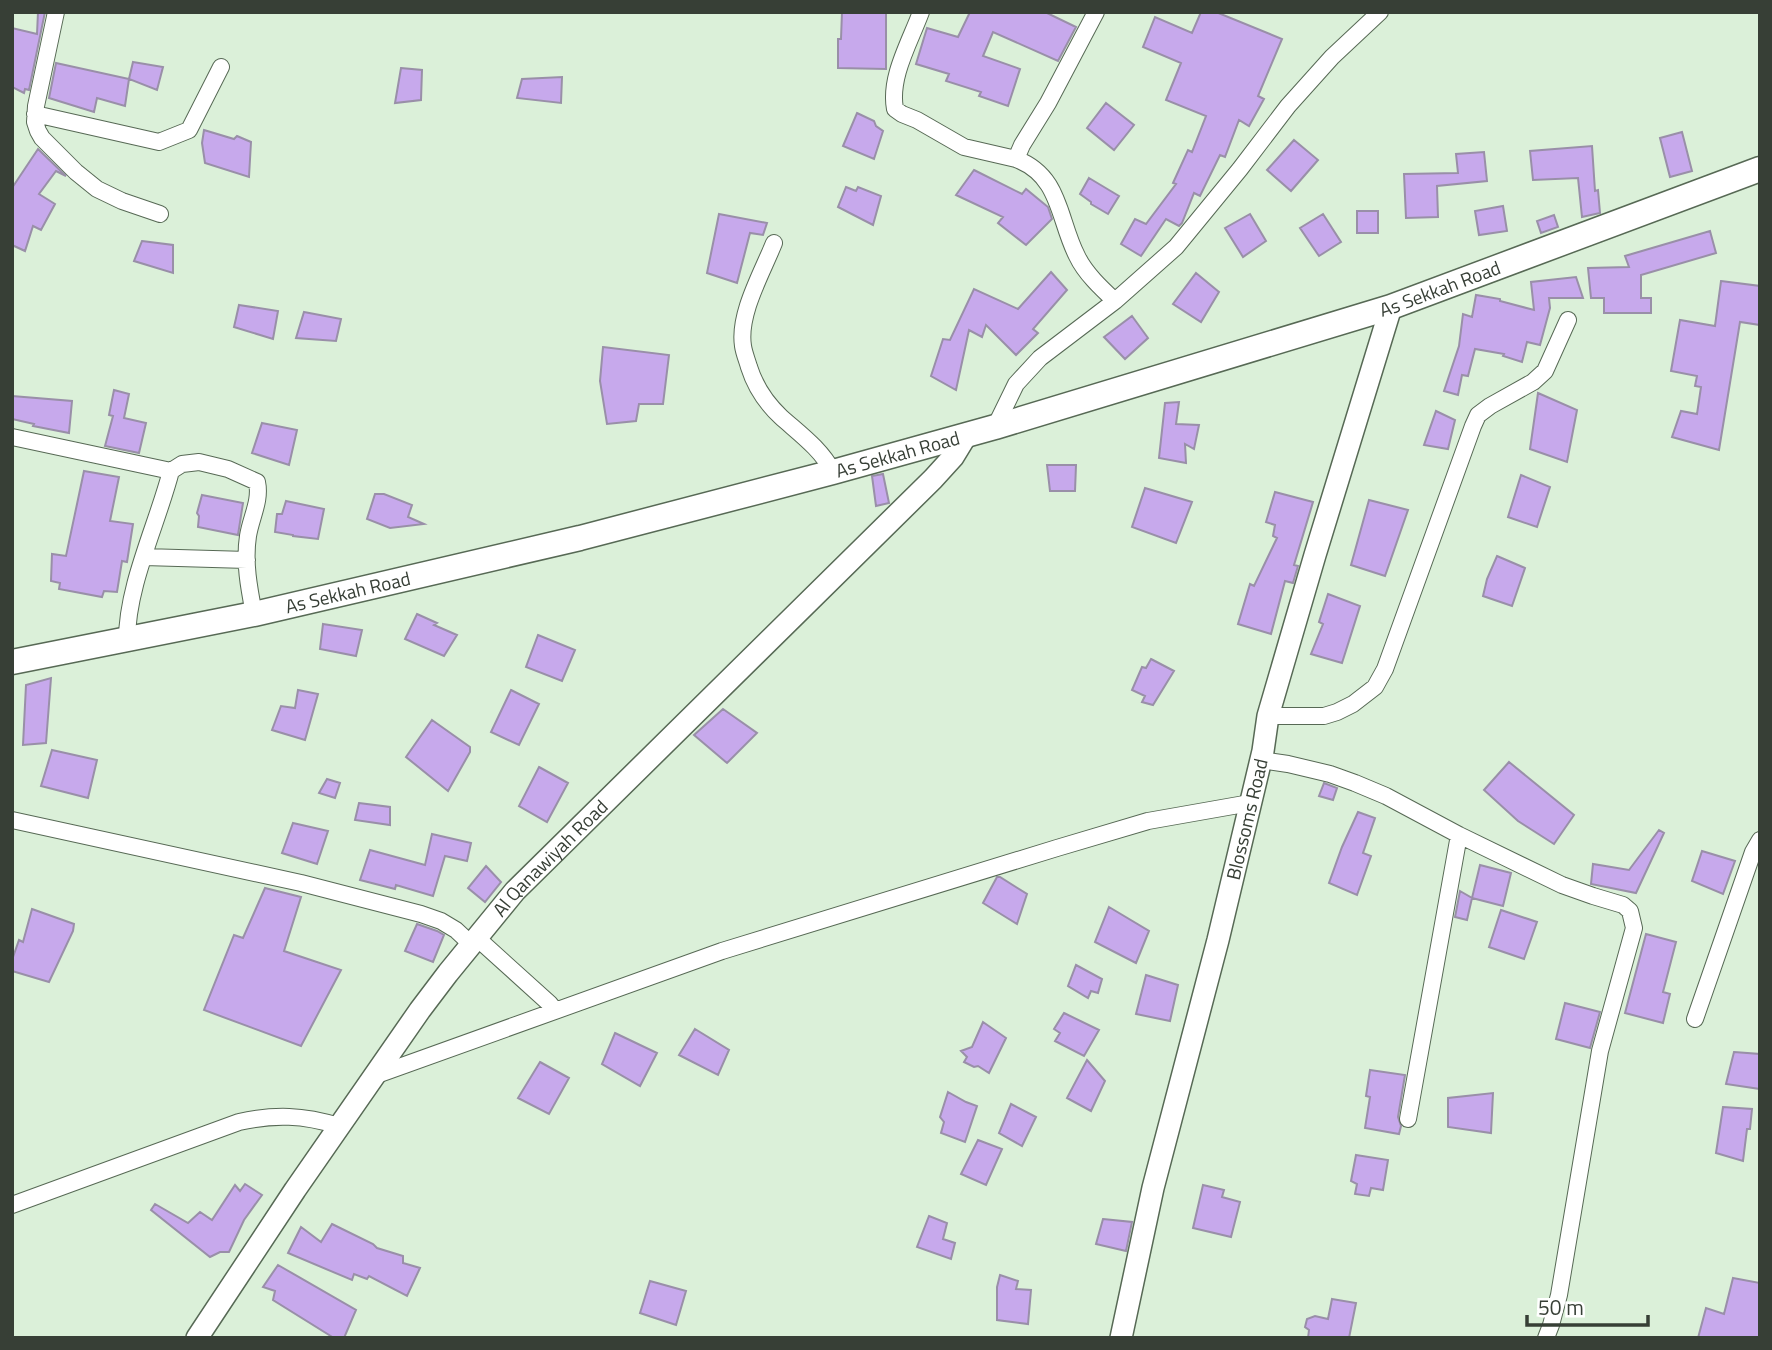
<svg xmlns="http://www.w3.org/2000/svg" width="1772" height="1350" viewBox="0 0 1772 1350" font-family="'Titillium Web',sans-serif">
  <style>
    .building { fill: #c7a9ec; stroke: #998fa8; stroke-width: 2 }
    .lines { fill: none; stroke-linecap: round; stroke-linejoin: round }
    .street-casing { stroke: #576955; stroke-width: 18 }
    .secondary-casing { stroke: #576955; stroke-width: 24 }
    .primary-casing { stroke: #576955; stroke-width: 27 }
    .street { stroke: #fff; stroke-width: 16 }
    .secondary { stroke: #fff; stroke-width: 21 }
    .primary { stroke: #fff; stroke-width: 24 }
    .labels { text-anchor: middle; stroke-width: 6; stroke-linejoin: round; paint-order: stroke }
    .street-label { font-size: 19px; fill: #373f36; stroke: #fff }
  </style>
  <rect width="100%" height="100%" fill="#dbf0d9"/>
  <path class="building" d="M38 12H45L29 90 25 89 24 93 12 87V28L37 34Z
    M842 12H886V69L838 68V39H841Z
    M970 12H1045L1076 27 1058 61 993 32 983 56 1020 69 1008 106 979 96 981 92 946 81 949 74 916 64 927 28 958 37Z
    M1201 12H1216L1282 39 1258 96 1264 99 1249 126 1239 120 1225 157 1220 155 1200 196 1194 193 1182 223 1179 226 1166 219 1141 256 1121 244 1135 219 1146 224 1176 184 1173 183 1188 150 1192 152 1206 116 1166 100 1181 63 1143 47 1155 17 1192 33Z
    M133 62 163 67 157 90 129 79Z
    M56 63 129 79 125 106 97 98 94 112 49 98Z
    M401 68 422 70 421 100 395 103Z
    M562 77 561 103 517 98 522 79Z
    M1106 103 1134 125 1114 150 1087 128Z
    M857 113 874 121 876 126 883 131 874 159 843 146Z
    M204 130 234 139 237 136 251 142 249 177 205 163 202 143Z
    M1682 132 1692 171 1670 177 1660 138Z
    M1294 140 1318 160 1291 191 1267 170Z
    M1592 146 1595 191 1598 190 1600 213 1582 217 1578 178 1533 180 1530 151Z
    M38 149 66 176 56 171 39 194 55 204 41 230 33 226 25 251 12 245V188Z
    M1484 152 1487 181 1437 186 1438 217 1406 218 1404 174 1458 173 1456 154Z
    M974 170 1022 194 1026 189 1048 207 1052 219 1026 245 998 223 1003 217 956 195Z
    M1089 178 1119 196 1108 214 1091 204V202L1080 194Z
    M846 187 856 191 858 187 881 196 873 225 838 207Z
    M1503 206 1507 231 1479 235 1475 211Z
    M1357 211H1378V233H1357Z
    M719 214 767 223 763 235 750 233 737 283 707 273Z
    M1250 214 1266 241 1243 257 1225 228Z
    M1323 214 1341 242 1319 256 1300 228Z
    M1554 215 1558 227 1541 233 1537 221Z
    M1710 231 1716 253 1641 275V298H1651V313H1604V298H1591L1588 268 1629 267 1625 256Z
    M142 241 173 245V273L134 261Z
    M1051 272 1067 290 1033 329 1038 333 1016 355 986 325 982 337 969 330 956 390 931 376 943 339 950 340 974 289 1018 309Z
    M1196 273 1219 292 1201 322 1173 304Z
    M1576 277 1583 298H1549L1550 308 1540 345 1527 342 1522 362 1503 356 1504 354 1475 349 1468 376 1462 375 1458 395 1444 391 1459 346 1463 314 1472 317 1476 295 1500 299V301L1534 310 1531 282Z
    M1721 281 1760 286V325L1740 322 1719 450 1672 437 1681 411 1697 414 1701 387 1695 386 1697 376 1671 371 1680 320 1715 326Z
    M239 305 278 311 273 339 234 327Z
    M304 312 341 319 336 341 296 338Z
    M1132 316 1148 338 1125 359 1104 337Z
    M603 347 669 355 663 404H639L636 421 607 424 600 381Z
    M114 390 129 394 124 418 146 423 139 453 105 446 113 416 109 415Z
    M1538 393 1577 410 1567 462 1530 449Z
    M12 396 72 401 69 433 33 426 34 424 12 419Z
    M1179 402 1176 424 1199 425 1194 449 1185 444 1186 463 1159 458 1165 403Z
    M1436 411 1455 420 1448 449 1424 445Z
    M262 423 297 430 289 465 252 453Z
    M1047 465H1076L1075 491H1050Z
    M84 471 119 477 110 521 133 524 127 562 122 561 117 592 104 591 102 597 59 589 60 583 51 581 52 554 66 556Z
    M883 474 889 503 876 506 872 476Z
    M1521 475 1550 487 1537 527 1508 517Z
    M1145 488 1192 502 1176 543 1132 527Z
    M1275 492 1313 502 1294 565 1298 566 1293 583 1285 581 1271 634 1238 624 1250 584 1254 586 1277 538 1273 536 1275 525 1266 522Z
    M375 494H384L412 505 408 517 424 524 390 528 367 519Z
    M202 495 243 503 238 535 198 527 199 516 197 513Z
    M1369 500 1408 510 1385 576 1351 565Z
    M286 501 324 509 318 539 293 536V535L275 532 277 514H282Z
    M1497 556 1525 568 1512 606 1483 596 1487 579Z
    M1328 594 1360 606 1342 663 1311 654 1323 624 1319 622Z
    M417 614 437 623 434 625 457 635 444 656 405 639Z
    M323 624 362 630 356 656 320 649Z
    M538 635 575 650 562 681 526 667Z
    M1151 659 1174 671 1153 705 1142 702 1145 696 1132 690 1142 667 1146 668Z
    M51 678 46 743 23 745 26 685Z
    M298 690 318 694 305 740 272 730 281 706 295 708Z
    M511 690 539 704 519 745 491 732Z
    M723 709 757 733 727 763 694 735Z
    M432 720 470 747V752L448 791 406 757Z
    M52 750 97 760 88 798 41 786Z
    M1509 762 1574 815 1554 844 1518 821 1484 790Z
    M539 767 568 783 547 822 519 806Z
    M327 779 340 783 335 798 319 793Z
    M1324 783 1337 788 1333 800 1319 796Z
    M359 803 390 807V825L355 820Z
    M1358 812 1375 818 1363 853 1371 856 1357 895 1329 883 1342 847Z
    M293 823 328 831 317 864 282 853Z
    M1659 830 1664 833 1636 893 1591 884 1593 864 1629 870Z
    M432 834 471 843 467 861 445 856 433 896 396 885 395 889 360 880 370 850 425 865Z
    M1702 851 1735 861 1723 894 1692 881Z
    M1480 865 1511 873 1503 906 1472 898Z
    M486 866 501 882 485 902 468 888Z
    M997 877H1000L1027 894 1017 924 983 903Z
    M265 888 301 897 284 951 341 970 301 1046 204 1010 234 935 243 938Z
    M1460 891 1472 898 1467 920 1455 917Z
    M1109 907 1149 931 1136 963 1095 942Z
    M32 909 74 924 73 931 49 982 12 971V960L19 940 23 942Z
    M1501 910 1537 922 1524 959 1489 947Z
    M417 924 437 931 444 935 433 962 405 951Z
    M1646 934 1676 942 1663 992 1670 994 1663 1023 1625 1013Z
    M1076 965 1102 979 1098 993 1091 991 1088 998 1068 986Z
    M1146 975 1178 985 1170 1021 1136 1014Z
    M1565 1003 1600 1012 1590 1048 1556 1039Z
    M1064 1013 1099 1030 1084 1056 1055 1041 1060 1033 1054 1029Z
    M983 1022 1006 1038 989 1073 978 1066 974 1067 964 1062 967 1057 961 1051 972 1047Z
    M695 1029 729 1050 718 1075 679 1055Z
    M615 1033 657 1053 640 1086 602 1064Z
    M1734 1052 1760 1054V1089L1726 1084Z
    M1087 1060 1105 1081 1091 1111 1067 1098Z
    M540 1062 569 1078 549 1114 518 1098Z
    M1370 1070 1405 1075 1398 1117 1401 1126 1399 1134 1365 1128 1370 1097 1366 1096Z
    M948 1092 966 1102 977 1106 965 1142 941 1133 944 1122 940 1117Z
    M1493 1093 1491 1133 1448 1127V1098Z
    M1011 1104 1036 1117 1022 1146 999 1133Z
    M1723 1107 1752 1109 1750 1129H1747L1743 1161 1716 1153Z
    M978 1140 1002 1149 986 1185 961 1174Z
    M1356 1155 1388 1160 1383 1190 1371 1188 1369 1196 1355 1194 1357 1184 1351 1181Z
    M245 1184 262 1195 244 1220 229 1252H220L210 1257 151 1210 155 1204 188 1223 200 1212 212 1220 235 1185 240 1191Z
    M1203 1185 1224 1190 1222 1197 1240 1202 1231 1237 1193 1228Z
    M929 1216 947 1223 943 1239 955 1243 951 1259 917 1247Z
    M1103 1219 1132 1222 1126 1251 1096 1244Z
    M332 1224 373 1244 377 1248 403 1256V1263L420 1268 407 1296 369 1276 367 1279 354 1274 352 1280 288 1253 301 1227 321 1242Z
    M278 1265 356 1310 344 1338H334L273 1300 275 1291 263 1287Z
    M1000 1275 1018 1281 1016 1289 1031 1290 1028 1324 997 1320V1287Z
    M1733 1278 1760 1283V1338H1698L1706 1308 1724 1314Z
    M650 1281 686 1291 676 1325 640 1313Z
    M1332 1299 1356 1303 1349 1338H1308L1309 1330 1305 1327 1307 1319 1315 1316 1328 1319Z"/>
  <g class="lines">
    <defs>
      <path id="street" d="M56 12 36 106 35 122 38 131 42 138 76 172 97 189 122 201 160 214
        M921 12C910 42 889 77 895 109L902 114 917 120 964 147 1016 159
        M1096 12 1048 103 1022 145 1016 159C1061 176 1058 219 1077 256 1085 273 1101 288 1115 301
        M35 114 159 142 189 130 221 67
        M774 243C762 273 738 314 743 346 744 353 747 360 749 367 755 386 766 403 781 417 800 434 821 449 833 472
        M995 427 1016 384 1040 358 1115 301 1176 247 1240 169 1288 106 1332 57 1380 12
        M12 437 171 471
        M144 557 247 560
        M127 640C127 585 157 525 171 471L182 464 199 462 228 469 257 482C261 501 251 517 248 536 244 562 249 588 254 614
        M1268 716H1324L1337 712 1353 704 1375 687 1385 669 1473 426 1478 415 1490 406 1533 382 1545 371 1568 320
        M1260 760 1288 764 1330 774 1355 783 1386 796 1459 835 1562 885 1593 896 1623 905 1630 911 1634 928 1600 1051 1559 1295 1551 1325 1546 1338
        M12 820 301 883 421 914 441 921 456 930 472 945
        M477 938 550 1004 555 1010
        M1695 1019 1753 852 1760 840
        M374 1076 722 951 1057 848 1148 821 1250 803
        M1408 1119 1459 835
        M12 1205 239 1122C275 1114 303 1115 339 1126"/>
      <g id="secondary">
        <path id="s1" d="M197 1338 295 1190 420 1010 448 973 515 891 933 479 953 457 967 434"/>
        <path id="s2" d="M1121 1338 1153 1188 1218 940 1263 751 1268 716 1315 555 1391 307"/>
      </g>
      <g id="primary">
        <path id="s3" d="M12 662 254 614 580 538 833 472 995 427 1391 307 1760 169"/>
      </g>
    </defs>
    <use href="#street" class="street-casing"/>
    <use href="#secondary" class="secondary-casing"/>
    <use href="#primary" class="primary-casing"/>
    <use href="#street" class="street"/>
    <use href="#secondary" class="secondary"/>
    <use href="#primary" class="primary"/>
  </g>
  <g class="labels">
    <g class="street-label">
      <text dy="7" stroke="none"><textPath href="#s3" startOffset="1477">As Sekkah Road</textPath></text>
      <text dy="7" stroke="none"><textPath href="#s3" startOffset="910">As Sekkah Road</textPath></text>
      <text dy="7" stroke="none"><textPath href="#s3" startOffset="343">As Sekkah Road</textPath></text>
      <text dy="7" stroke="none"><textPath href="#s2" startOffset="534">Blossoms Road</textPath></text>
      <text dy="7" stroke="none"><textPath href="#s1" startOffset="597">Al Qanawiyah Road</textPath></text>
    </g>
  </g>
  <rect width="1772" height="1350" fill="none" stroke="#373f36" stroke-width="28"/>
  <path d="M1527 1315v10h121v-10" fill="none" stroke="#373f36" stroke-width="3.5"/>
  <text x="1538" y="1315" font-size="21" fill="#373f36" stroke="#ffffff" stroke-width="5" paint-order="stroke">50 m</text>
</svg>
